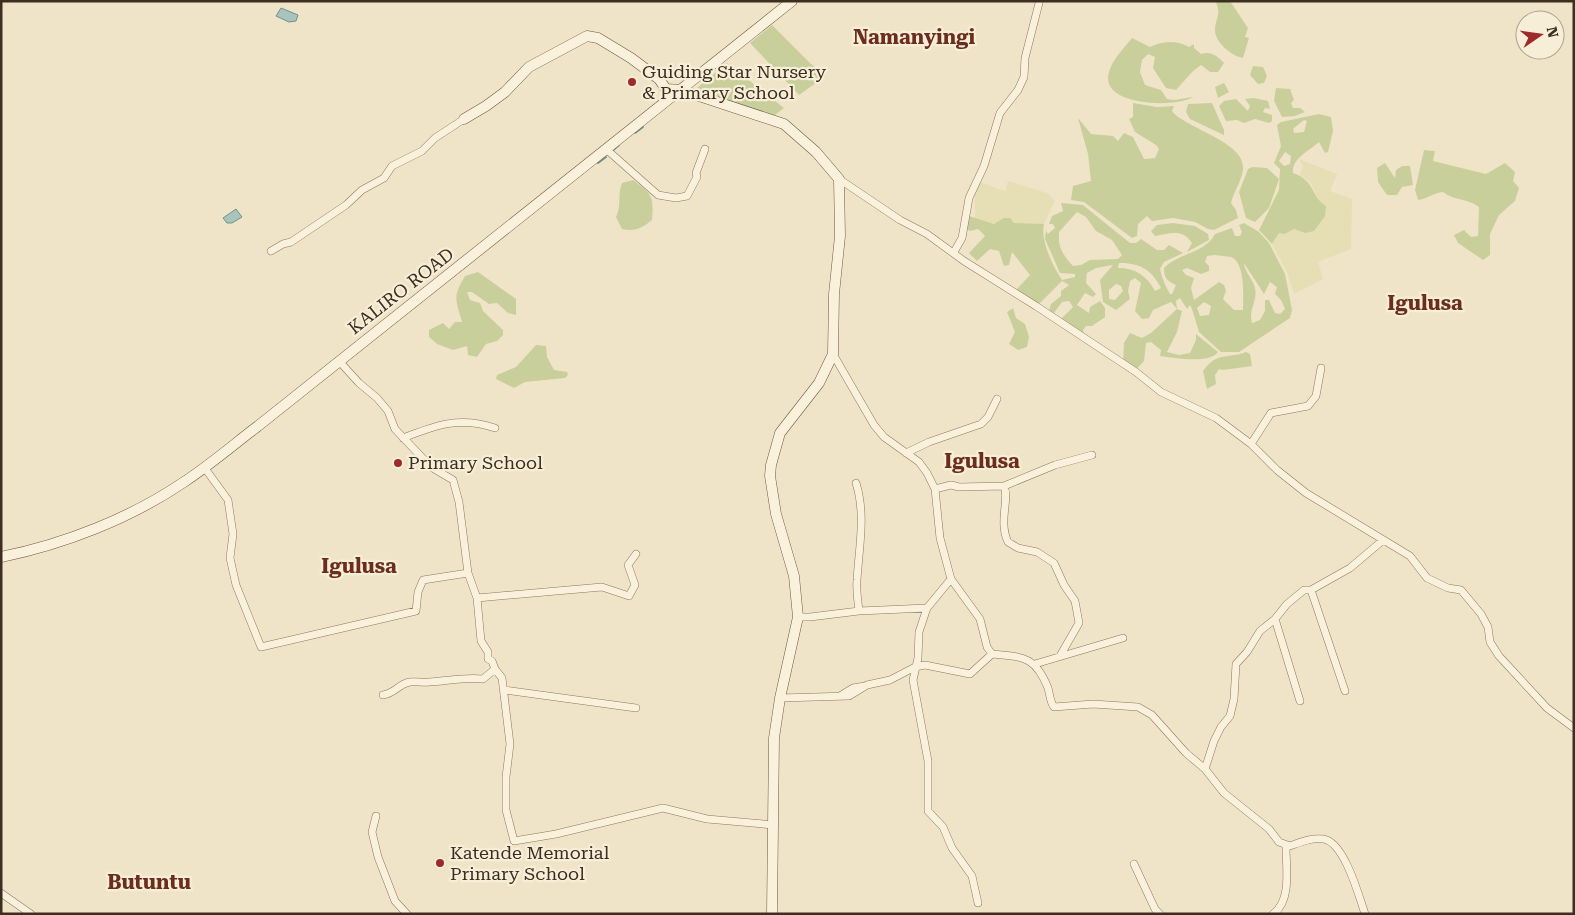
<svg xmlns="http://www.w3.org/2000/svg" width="1575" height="915" viewBox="0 0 1575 915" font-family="'Roboto Serif',serif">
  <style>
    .farmland { fill: #e6deb5 }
    .green { fill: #c9cf9b; fill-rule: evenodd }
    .water { fill: #a9c4bc; stroke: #6f938a }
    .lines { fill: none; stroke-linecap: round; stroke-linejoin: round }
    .stream { stroke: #6f938a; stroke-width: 2 }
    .street-casing { stroke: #8d765c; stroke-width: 8 }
    .secondary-casing { stroke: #6f573f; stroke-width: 11 }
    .street { stroke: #faf1dc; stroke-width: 7 }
    .secondary { stroke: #faf1dc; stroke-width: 10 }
    .poi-dot { fill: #9e2a2b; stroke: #f7eed8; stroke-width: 2 }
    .labels { text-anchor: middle; stroke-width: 4.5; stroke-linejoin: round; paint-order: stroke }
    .poi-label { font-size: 18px; fill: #3d2e20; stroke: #f7eed8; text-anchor: start }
    .street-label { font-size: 18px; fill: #3d2e20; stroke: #f7eed8 }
    .quarter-label { font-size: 20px; font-weight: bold; fill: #6b2e1e; stroke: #f7eed8 }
  </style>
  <rect width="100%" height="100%" fill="#f0e4c8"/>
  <path class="farmland" d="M1299 159 1337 174 1330 191 1352 199 1351 249 1318 262 1323 279 1294 294 1287 272 1272 244 1279 233 1285 234 1294 229 1305 233 1319 201 1311 183 1300 175 1303 166Z
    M975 180 1005 191 1008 181 1047 193 1055 201 1044 224 975 223Z"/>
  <path class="green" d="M1215 1H1230L1248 28 1245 37 1249 38 1243 58C1232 56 1217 44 1215 32 1214 20 1223 14 1215 1Z
    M772 25 810 63 826 76 799 95 750 43Z
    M1132 38 1150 47C1164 41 1176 40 1189 47L1194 44V48L1201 54C1211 51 1217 56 1224 63L1218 72H1210L1201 65 1193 71 1176 90 1166 88 1153 68 1155 57 1148 54 1142 60 1140 72 1145 85 1161 90 1167 99 1174 100 1193 97C1176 108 1107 106 1108 78 1109 62 1123 50 1132 38Z
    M727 63 731 66 784 108 771 118 692 92Z
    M1253 66 1263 67 1267 76 1264 83 1258 84 1250 75Z
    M1224 83 1229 92 1218 98 1215 87Z
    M1276 88 1290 89 1294 100 1291 103 1293 108H1300L1305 112 1295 116 1282 117 1274 101Z
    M1254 98 1268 101 1270 109 1265 108 1263 112 1272 115V121L1269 123 1255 119 1244 123 1237 120 1226 121 1219 106 1224 101 1236 99 1248 111 1250 106 1245 99Z
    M1133 103 1157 107 1174 106 1172 111C1183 127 1242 141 1243 166 1244 177 1234 191 1231 203L1236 210 1238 218 1214 230 1208 229 1195 222 1173 218 1152 221 1147 216 1138 224 1137 236 1132 238 1084 202 1071 200 1073 186 1091 181 1088 154 1078 118 1091 134 1113 136 1118 141 1124 133 1133 137 1144 159 1155 158 1159 149 1156 145 1135 132 1129 119 1133 117Z
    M1212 103 1224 130V135L1190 119 1186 112 1188 104Z
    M1319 114 1331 117 1333 131 1328 152 1325 153 1319 142C1308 152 1292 158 1293 173 1316 181 1310 196 1326 206L1325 216 1314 231 1305 233 1294 229 1285 234 1279 233 1272 244 1259 230 1279 190 1280 169 1274 163 1281 146 1277 125 1281 122ZM1304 120 1307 121 1304 132 1294 133 1293 129ZM1285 152 1291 156 1290 164 1284 166 1279 161Z
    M1424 150 1435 151 1433 161 1486 174 1505 163 1515 172 1513 181 1519 188 1515 201 1499 215 1490 234V255L1483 260 1458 243 1454 235 1464 230 1471 237 1478 236 1479 207C1468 198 1454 201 1443 192 1433 193 1427 199 1418 200L1415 190Z
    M1385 163 1395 178 1396 170 1402 166H1410L1413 185 1402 187 1397 195H1387L1378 182 1377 168Z
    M1252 167 1267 168 1279 179 1269 208 1255 222 1246 218 1239 192 1248 169Z
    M633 180C652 194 654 196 652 220 642 228 635 232 622 229L616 217C622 205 617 195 622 183Z
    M1061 203 1083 205 1130 243H1136L1141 239 1157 250H1164L1169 245 1183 253 1164 262 1160 269C1162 279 1166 287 1170 294H1172L1176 285C1167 281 1164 278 1164 268 1178 253 1206 253 1215 234L1232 228 1235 236H1240L1242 232 1239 225 1244 223 1259 232 1269 243 1285 274 1292 310 1290 318 1239 352H1221L1199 332 1192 309 1190 305 1187 309 1180 298 1176 301 1177 309 1182 311 1177 332 1167 352 1179 355 1190 353 1196 340V334L1218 352C1210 364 1174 358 1160 356L1161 350 1151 342 1146 343 1144 361 1134 372 1123 363 1124 343 1130 333 1142 338 1151 333 1177 309 1171 302 1153 310 1149 318 1142 319 1135 311 1141 283 1135 278 1130 281 1128 291 1130 299 1116 310 1103 302 1100 280 1113 265 1096 268 1087 273 1086 283 1096 294 1093 297 1085 293 1077 305 1089 313 1090 307 1100 301 1105 308V317L1092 326H1086L1083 330 1085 337 1060 320 1073 307 1069 301 1062 302 1054 313 1049 311 1051 304 1061 296V291L1069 285 1062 281 1038 305 1015 291 1030 275 1012 252 1009 265 1004 266 999 251 990 249 977 261 969 253 985 236 978 229 970 231 965 227 969 216 994 224 1004 218H1010L1014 223 1044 224C1040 241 1053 266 1062 280L1075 277V274L1060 273 1045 239 1046 231 1048 234 1055 228 1053 224H1049L1052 216 1063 211ZM1077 212 1086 217 1096 231 1112 240 1122 255 1118 259 1090 260 1081 265 1073 266C1062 254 1058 247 1059 232ZM1215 255C1220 256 1226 256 1231 257 1246 263 1243 297 1243 310H1234L1223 299 1226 291 1224 285 1219 282 1194 300 1191 288 1194 278 1186 275 1182 270 1187 268 1201 274 1209 271V266L1205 262 1207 256ZM1119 263C1140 263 1151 269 1161 288L1155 291C1147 276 1136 268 1118 268ZM1244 263 1264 294 1270 282 1277 287 1275 294 1281 300 1285 309 1280 314 1275 313 1269 300H1265V311L1260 320 1252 323C1248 310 1258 301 1255 288 1253 279 1245 273 1244 263ZM1116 284 1121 286 1123 291 1115 300 1109 299V290ZM1204 302 1211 306 1209 315 1200 316 1197 308Z
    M1173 223 1195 226 1208 234 1209 240 1187 252 1192 243C1182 228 1170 234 1155 236L1151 231 1157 225Z
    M478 272 516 299V315L508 313 497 303 489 304 472 292H467L470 300 480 303 483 311 503 330V335L497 341 486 344 477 357 468 355 467 346 453 350 437 344 429 337V330L443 323 449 329 455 322H462C456 300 452 297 465 276Z
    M1013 308 1016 318 1025 324 1029 337 1027 347 1018 350 1009 344 1015 332 1007 312Z
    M536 345 546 346 547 357 554 370 567 372 568 375 565 378 525 382 514 388 496 379 497 375 516 367Z
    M1246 352 1250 354 1252 366 1223 370 1219 369 1215 375 1216 384 1207 389 1203 371C1217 351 1229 359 1246 352Z"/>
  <path class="water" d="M281 8 298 15 296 21 289 22 276 16Z
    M236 209 242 217 232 223H227L223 218Z"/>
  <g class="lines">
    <path class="stream" d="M635 133 643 127
      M611 152 619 145
      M598 163 606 157"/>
    <defs>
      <path id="street" d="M606 149 658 195 676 198 687 196 697 177 696 173 705 149
        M839 179 900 220 927 234 964 261 1036 306 1136 372 1161 392 1216 418 1251 444 1277 470 1306 493 1410 556 1427 578 1448 588 1461 590 1481 614 1488 627 1490 642 1499 656 1547 708 1574 728
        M271 251 283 244 291 242 346 205 362 190 384 178 392 166 422 151 435 138 464 119
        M954 252 962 238 969 198 984 166 1000 113 1018 90 1024 77 1025 58 1039 3
        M833 354 874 425 884 437 919 462 927 473 935 489 940 538 951 579 980 619 987 647 992 654C1022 657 1035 655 1048 688 1050 695 1050 702 1054 707L1093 704 1138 707 1152 715 1186 753 1205 769 1224 793 1269 829 1279 842 1290 846C1301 842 1310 838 1323 839 1344 841 1359 896 1365 914
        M339 361 359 383 377 398 388 411 395 429 431 467 453 480 459 502 468 573 477 598 481 641 488 652V659L492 661 495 669 483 679C464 677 448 681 429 682 423 683 416 681 410 682 398 684 396 693 383 695
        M403 438C436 425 460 416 495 428
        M1251 444 1271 413 1308 406 1316 396 1321 368
        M906 453 929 442 981 424 988 417 997 399
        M204 467 228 500 233 534 230 558 236 585 261 647 416 611 418 592 423 580 468 573
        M856 483C866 515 859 547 857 580 856 590 858 601 859 611
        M1004 486C1010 499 998 521 1008 542L1018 548 1037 552 1054 563 1064 585 1075 601 1079 623 1060 656
        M935 489 951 485 959 487 1004 486 1055 465 1092 455
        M951 579 927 608 919 632 918 658 913 680 928 761V811L943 827 952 848 972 876 978 903
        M1311 590 1345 691
        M477 598 602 587 629 596 635 585 628 565 636 554
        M798 617H810L859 611 927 608
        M1275 619 1300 701
        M1035 664 1123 638
        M495 669 502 678 510 744 506 777V810L514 841 556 834 663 808 707 819 774 825
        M504 690 636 708
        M840 696 853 688 865 686
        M780 698 849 696 867 685 890 680 915 667 925 665 970 674 992 654
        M1205 769 1214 741 1221 727 1230 716 1234 699 1236 664 1247 652 1260 631 1275 619 1287 604 1304 590H1311L1350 568 1382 541
        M376 816 372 832 378 857 395 901 407 914
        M1134 864 1155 909 1160 914
        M1 893 31 914
        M1273 914C1292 901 1286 867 1286 847"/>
      <path id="secondary" d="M464 119 486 106 505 92 529 67 587 36 598 38 631 58 659 79 666 89 681 90 784 124 816 152 839 179 840 236 834 294 833 354 819 383 780 433 771 465 770 476 776 514 794 576 798 617 780 698 774 738 772 914
        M1 557C65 544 131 518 184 482 210 465 233 445 258 426L792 1"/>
    </defs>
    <use href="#street" class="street-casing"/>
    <use href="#secondary" class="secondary-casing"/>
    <use href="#street" class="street"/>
    <use href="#secondary" class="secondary"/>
  </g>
  <g class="poi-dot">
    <circle cx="632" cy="82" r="5"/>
    <circle cx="398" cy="463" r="5"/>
    <circle cx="440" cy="863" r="5"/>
  </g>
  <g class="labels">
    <g class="poi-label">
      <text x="642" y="78">Guiding Star Nursery<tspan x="642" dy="21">&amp; Primary School</tspan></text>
      <text x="408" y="469">Primary School</text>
      <text x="450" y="859">Katende Memorial<tspan x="450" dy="21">Primary School</tspan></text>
    </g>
    <g class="street-label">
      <text transform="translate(401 291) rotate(-38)" y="6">KALIRO ROAD</text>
    </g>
    <g class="quarter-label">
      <text x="914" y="44">Namanyingi</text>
      <text x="1425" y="310">Igulusa</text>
      <text x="982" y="468">Igulusa</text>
      <text x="359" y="573">Igulusa</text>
      <text x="149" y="889">Butuntu</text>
    </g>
  </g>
  <rect width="1575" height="915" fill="none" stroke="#3d2e20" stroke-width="5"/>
  <g transform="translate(1540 35) rotate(77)"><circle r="24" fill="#f7eed8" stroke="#ada18e"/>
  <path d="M0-4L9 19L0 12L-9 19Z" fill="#9e2a2b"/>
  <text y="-8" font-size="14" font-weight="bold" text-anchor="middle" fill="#3d2e20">N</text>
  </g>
</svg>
